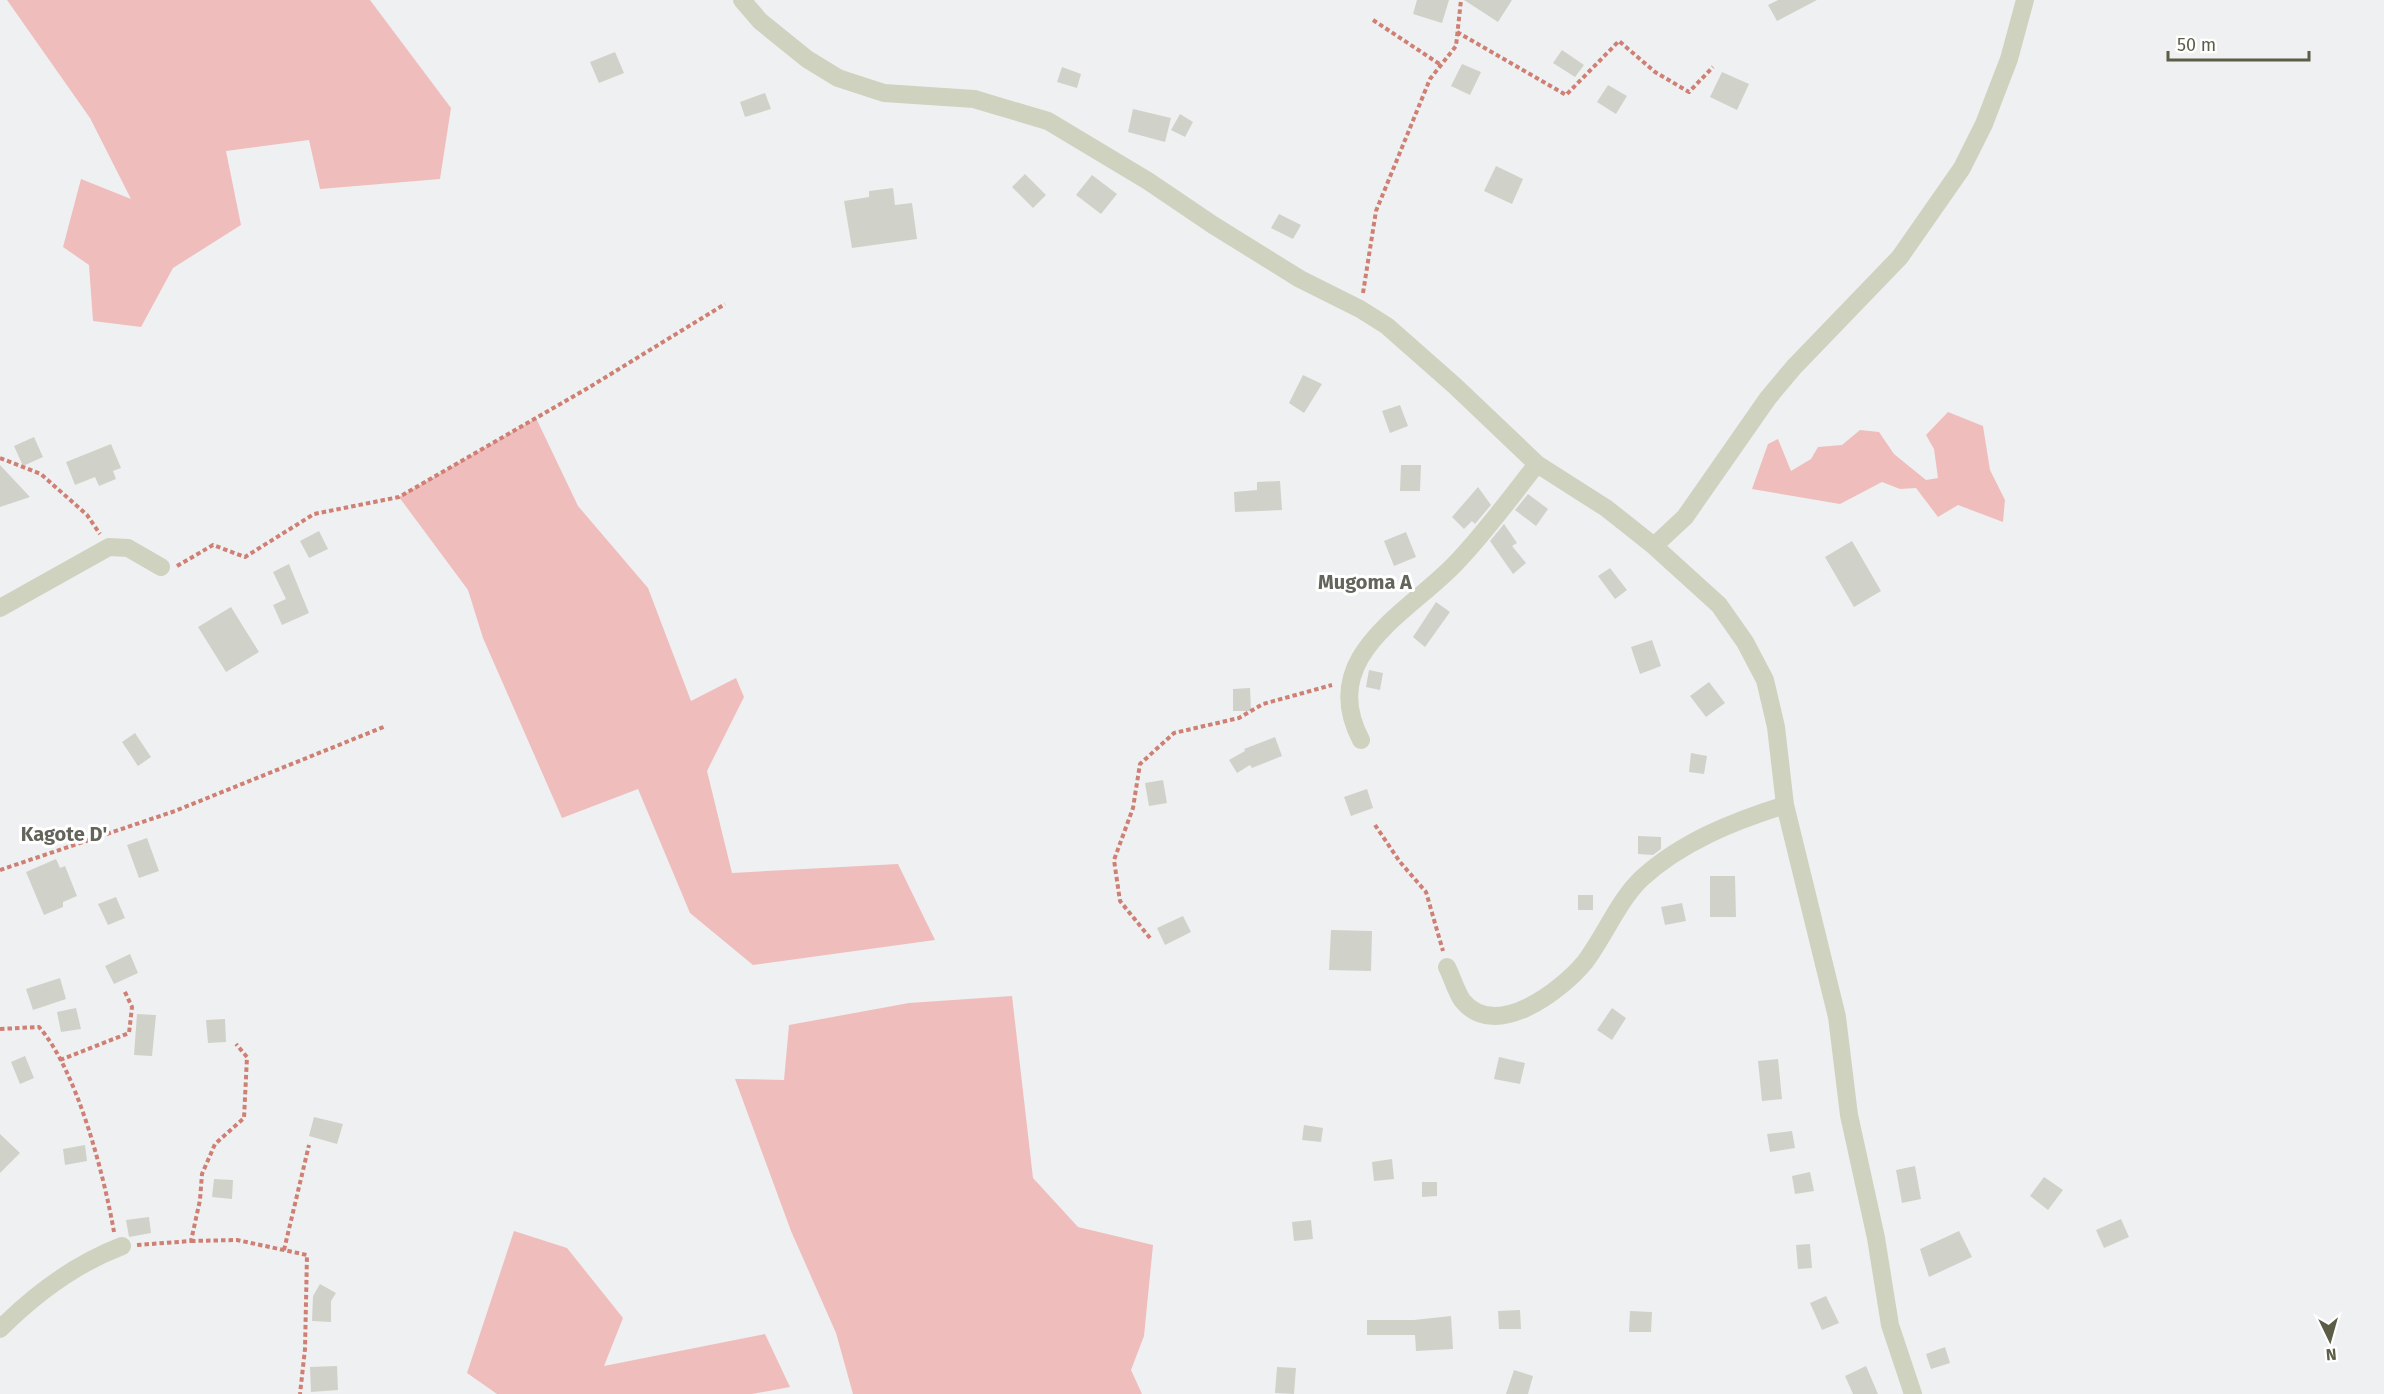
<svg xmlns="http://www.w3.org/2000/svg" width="2384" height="1394" viewBox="0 0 2384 1394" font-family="'Fira Sans',sans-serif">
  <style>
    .green { fill: #f0bdbd }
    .building { fill: #d0d2c9 }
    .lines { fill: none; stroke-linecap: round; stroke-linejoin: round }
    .path { stroke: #cf8074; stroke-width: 4; stroke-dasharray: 4.5 3; stroke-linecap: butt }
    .street { stroke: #d0d2c0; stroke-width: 18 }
    .labels { text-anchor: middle; stroke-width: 6; stroke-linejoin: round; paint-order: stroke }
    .quarter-label { font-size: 20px; font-weight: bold; fill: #63655c; stroke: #fff }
  </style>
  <rect width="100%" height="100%" fill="#eff0f2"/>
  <path class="green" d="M7 0H370L451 108 440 179 320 189 309 140 226 151 241 225 173 268 141 327 93 321 89 265 63 247 81 179 131 199 90 118Z
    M1948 412 1983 426 1990 470 2005 500 2003 522 1958 505 1938 517 1916 488 1900 489 1882 482 1840 504 1752 489 1768 444 1778 439 1791 471 1811 459 1818 447 1842 445 1860 430 1879 432 1894 454 1926 480 1938 478 1934 449 1926 435Z
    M536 418 578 506 648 588 691 701 736 678 744 697 707 771 732 873 898 864 935 940 753 965 690 913 638 789 562 818 483 638 468 590 399 497Z
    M1012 996 1033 1178 1078 1227 1153 1245 1144 1336 1131 1370 1142 1394H853L836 1333 791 1231 735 1079 784 1080 789 1025 909 1003Z
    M514 1231 567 1248 623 1318 604 1366 765 1334 790 1387 752 1394H497L467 1373Z"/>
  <path class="building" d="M1417 0H1449L1442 23 1413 14Z
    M1464 0H1512L1498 22Z
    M1778 0H1817L1777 21 1768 5Z
    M1562 50 1584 65 1575 77 1553 63Z
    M615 52 624 73 599 83 590 62Z
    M1462 64 1481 72 1470 95 1451 86Z
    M1062 67 1081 74 1077 88 1057 82Z
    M1722 72 1749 84 1737 110 1710 97Z
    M1608 85 1627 96 1616 114 1597 102Z
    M765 93 771 109 745 117 740 102Z
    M1133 109 1171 118 1165 142 1128 132Z
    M1180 114 1193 122 1185 137 1171 130Z
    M1496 166 1523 179 1512 204 1484 191Z
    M1025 174 1046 195 1033 208 1012 187Z
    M1092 175 1117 194 1101 214 1076 195Z
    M893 188 895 205 912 203 917 239 852 248 844 201 869 197V191Z
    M1279 214 1301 225 1293 239 1271 228Z
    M1303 375 1322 384 1304 413 1289 403Z
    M1400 405 1408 426 1390 433 1382 411Z
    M34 437 43 457 23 466 14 446Z
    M111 444 121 468 113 471 116 479 99 486 95 477 75 485 66 462Z
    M0 465 30 497 0 507Z
    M1401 465H1421L1420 491H1400Z
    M1280 481 1282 510 1235 512 1234 492 1257 490V482Z
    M1478 487 1491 505 1475 524 1472 521 1464 529 1452 517Z
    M1528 494 1548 509 1536 526 1515 510Z
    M1504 524 1517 543 1512 546 1526 563 1513 574 1490 541Z
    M319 531 328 549 309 558 300 541Z
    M1406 532 1416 557 1394 566 1384 541Z
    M1852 541 1881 591 1854 607 1825 557Z
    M289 564 309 613 282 625 273 605 286 599 273 572Z
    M1610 568 1627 590 1615 599 1598 576Z
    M1436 602 1450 612 1425 647 1413 637Z
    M231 607 259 652 226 672 198 627Z
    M1652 640 1661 666 1640 674 1631 647Z
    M1369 670 1383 673 1380 690 1366 687Z
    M1709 682 1725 703 1706 717 1690 696Z
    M1250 688 1251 711H1233V689Z
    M135 733 151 757 138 766 122 742Z
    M1275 737 1282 756 1252 768 1250 765 1237 773 1229 760 1245 751 1244 749Z
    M1691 753 1707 756 1704 774 1689 772Z
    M1163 780 1167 803 1149 806 1145 783Z
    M1367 789 1373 808 1351 816 1344 797Z
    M1638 836 1661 837V849L1653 855 1638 854Z
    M147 838 159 871 139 878 127 845Z
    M56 859 60 868 65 866 77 896 63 902V907L44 915 26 872Z
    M1710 876H1735L1736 917H1710Z
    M1578 895H1593V910H1578Z
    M116 897 125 918 108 925 98 904Z
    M1682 903 1686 921 1665 925 1661 907Z
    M1183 916 1191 932 1165 945 1157 928Z
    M1331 930 1372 931 1371 971 1329 970Z
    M130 954 138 973 114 984 105 966Z
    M60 978 66 999 33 1010 26 989Z
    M76 1008 81 1029 61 1032 57 1012Z
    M1612 1008 1626 1018 1612 1040 1597 1030Z
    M137 1014 156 1015 152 1056 134 1055Z
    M225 1019 226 1042 208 1043 206 1020Z
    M25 1056 34 1078 20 1084 11 1062Z
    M1499 1057 1525 1063 1520 1084 1494 1079Z
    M1778 1059 1782 1099 1762 1101 1758 1061Z
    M314 1117 343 1124 337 1144 309 1136Z
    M1304 1125 1323 1128 1321 1142 1302 1140Z
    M1792 1131 1795 1148 1770 1152 1767 1134Z
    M0 1134 20 1153 0 1173Z
    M85 1145 87 1161 65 1165 63 1149Z
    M1392 1159 1394 1179 1374 1181 1372 1162Z
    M1915 1166 1921 1199 1902 1203 1896 1170Z
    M1810 1172 1814 1191 1795 1194 1792 1176Z
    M2044 1177 2063 1190 2048 1210 2030 1196Z
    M214 1179 233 1180 232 1199 212 1197Z
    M1422 1182H1437V1196L1422 1197Z
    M149 1217 151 1233 129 1237 126 1220Z
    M2121 1219 2129 1237 2104 1248 2096 1230Z
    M1311 1220 1313 1239 1294 1241 1292 1222Z
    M1959 1231 1972 1257 1929 1277 1920 1249Z
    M1810 1244 1812 1268 1798 1269 1796 1245Z
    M320 1284 336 1293 331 1301V1322L312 1321 313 1296Z
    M1826 1296 1839 1323 1822 1330 1810 1303Z
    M1520 1310 1521 1329H1499L1498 1311Z
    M1630 1311 1652 1312 1651 1332H1629Z
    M1451 1316 1453 1349 1416 1351 1415 1335H1367V1320H1414Z
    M1945 1347 1950 1363 1931 1369 1926 1354Z
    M337 1366 338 1390 311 1392 310 1367Z
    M1866 1366 1878 1394H1853L1845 1376Z
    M1277 1367 1296 1368 1294 1394 1275 1393Z
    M1514 1370 1533 1376 1528 1394H1506Z"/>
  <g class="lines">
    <path class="path" d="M1373 20 1441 65
      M1457 32 1566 95 1619 41 1655 72 1689 92 1713 67
      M1363 293 1376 211 1430 79 1456 46 1461 0
      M0 458 41 474 87 515 100 534
      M177 566 213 545 245 557 314 514 399 497 588 388 725 304
      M1375 825 1400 862 1426 892 1443 951
      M0 870 175 811 386 726
      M1150 938 1120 901 1114 860 1133 808 1140 764 1174 733 1239 718 1263 704 1332 685
      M0 1029 39 1027C77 1070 104 1175 114 1232
      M60 1060 129 1033 132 1007 124 990
      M191 1241 237 1240 307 1255 305 1349 300 1394
      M137 1245 191 1241 200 1200 202 1174 215 1144 244 1118 247 1057 236 1044
      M284 1250 309 1145"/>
    <path class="street" d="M742 0 760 21 807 59 838 78 884 93 974 99 1048 121 1148 181 1213 225 1300 279 1360 309 1387 326 1455 386 1537 464 1606 508 1654 546 1719 605 1745 642 1765 680 1776 727 1785 805 1837 1017 1849 1115 1876 1238 1890 1325 1913 1394
      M1654 546 1685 517 1768 398 1794 367 1900 257 1962 168 1984 124 2009 59 2025 0
      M0 608 109 547 128 548 161 567
      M1361 740C1317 656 1407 614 1455 564 1485 533 1510 498 1537 464
      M1447 967C1452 977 1456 991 1462 1000 1495 1042 1561 991 1585 962 1604 937 1619 900 1641 879 1681 842 1734 821 1785 805
      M0 1329C35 1294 75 1264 122 1246"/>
  </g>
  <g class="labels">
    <g class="quarter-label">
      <text x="1365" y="589">Mugoma A</text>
      <text x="64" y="841">Kagote D'</text>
    </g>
  </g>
  <g transform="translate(2330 1340) rotate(175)" stroke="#ffffff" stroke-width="4.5" paint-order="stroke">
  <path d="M0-4.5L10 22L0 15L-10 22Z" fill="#5b5d47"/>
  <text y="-9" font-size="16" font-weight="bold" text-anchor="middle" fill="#5b5d47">N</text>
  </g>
  <path d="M2168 51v9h141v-9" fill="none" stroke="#5b5d47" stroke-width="3"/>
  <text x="2177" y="51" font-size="18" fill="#5b5d47" stroke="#ffffff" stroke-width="4.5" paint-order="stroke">50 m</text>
</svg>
